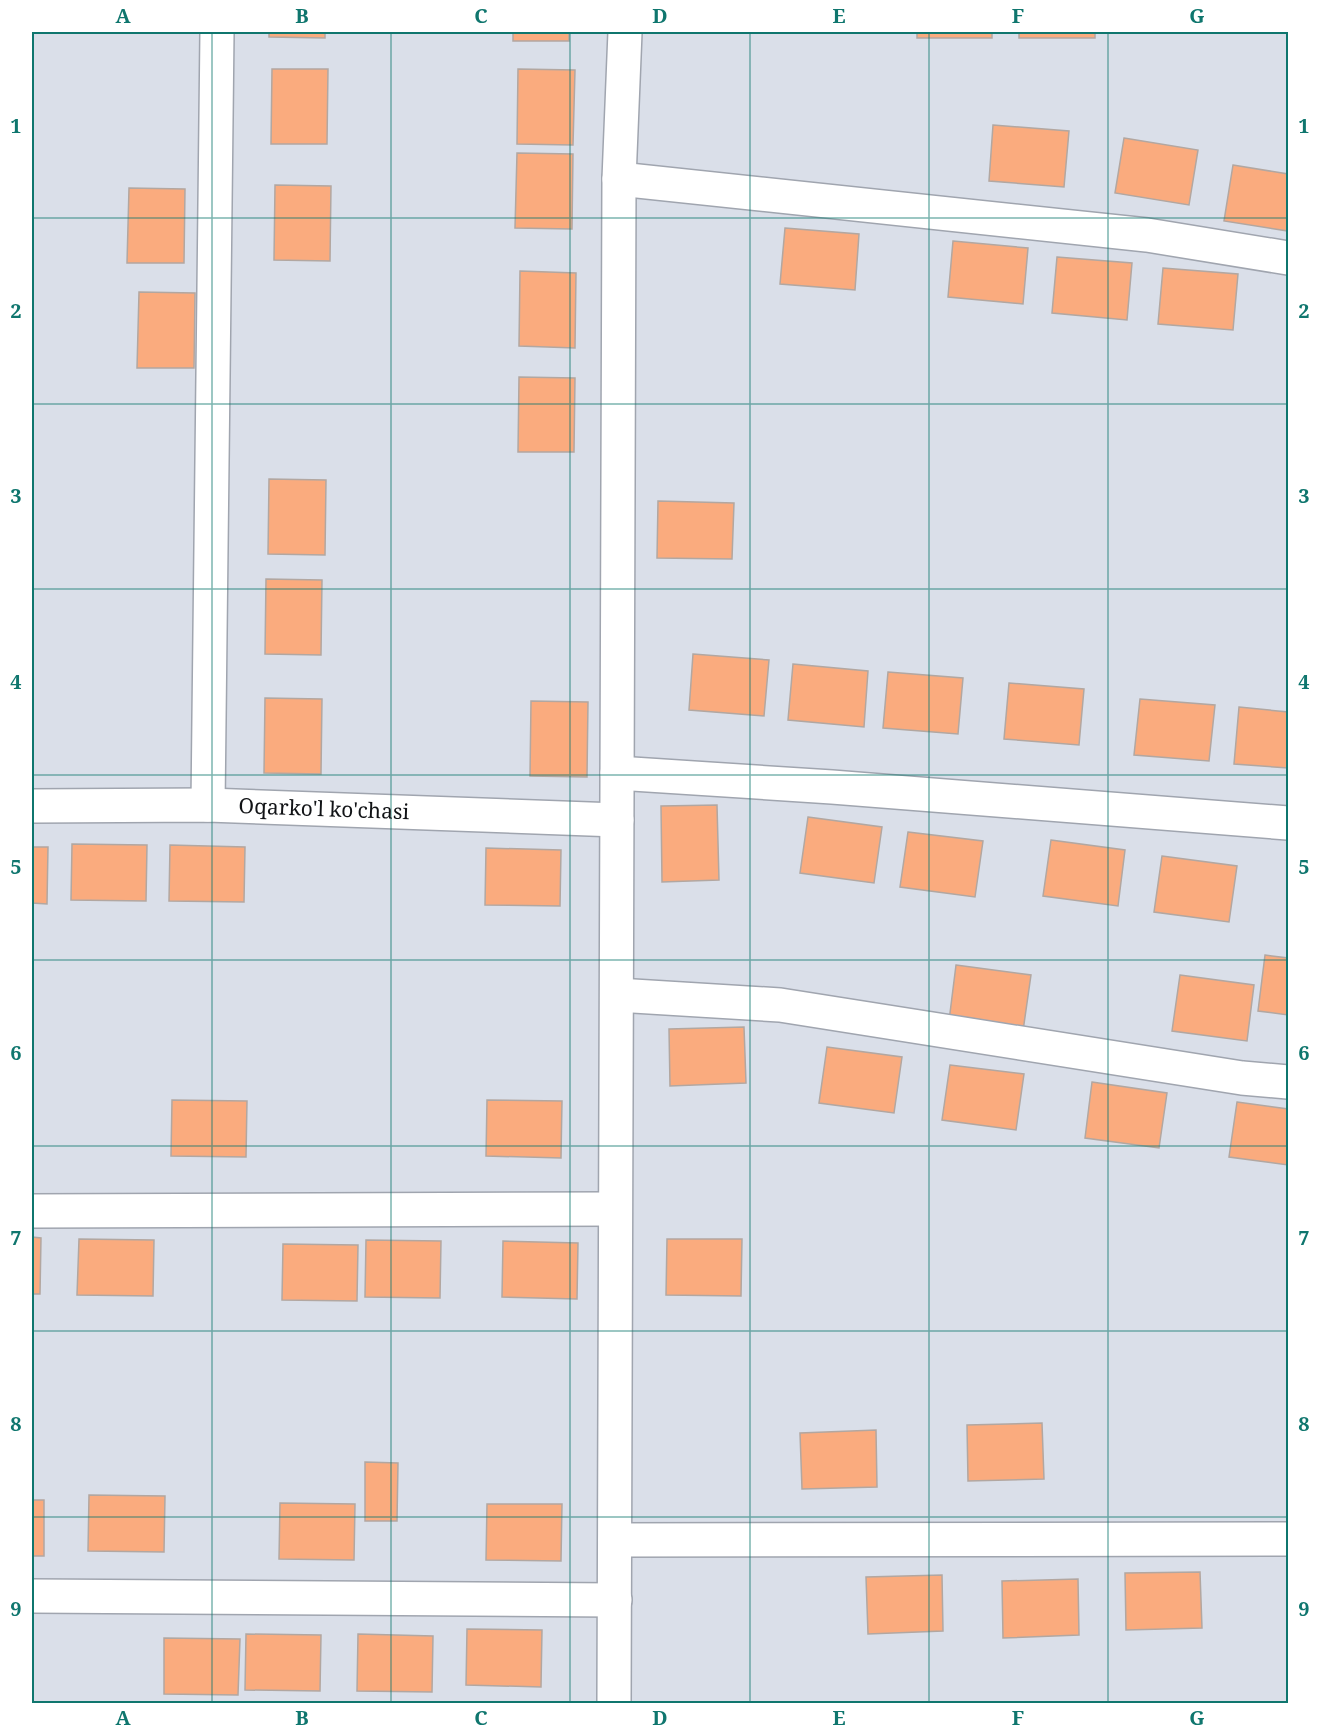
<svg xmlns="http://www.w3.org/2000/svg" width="1320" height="1735" viewBox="0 0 1320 1735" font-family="'Noto Serif',serif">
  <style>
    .building { fill: #faab7e; stroke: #b2a7a1; stroke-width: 1.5 }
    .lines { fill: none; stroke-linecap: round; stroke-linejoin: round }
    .minor-casing { stroke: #a0a5af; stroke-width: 36 }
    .minor { stroke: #fff; stroke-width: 33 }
    .grid { fill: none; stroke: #0f766e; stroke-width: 1.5; stroke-opacity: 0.55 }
    .labels { text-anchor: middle; stroke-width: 4.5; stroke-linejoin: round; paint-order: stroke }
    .street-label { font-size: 21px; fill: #111316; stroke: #fff }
    .neatline { fill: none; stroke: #0f766e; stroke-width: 2 }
    .grid-label { font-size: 20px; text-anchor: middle; font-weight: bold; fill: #0f766e }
  </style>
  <rect width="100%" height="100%" fill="#dadfe9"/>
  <path class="building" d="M269 32H325V38L269 37Z
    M513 32H569V41H513Z
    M917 32H992V38H917Z
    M1019 32H1095V38H1019Z
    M1101 32H1176V33H1101Z
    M272 69H328L327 144H271Z
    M518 69 575 70 573 145 517 144Z
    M993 125 1069 131 1064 187 989 181Z
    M1124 138 1198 150 1189 205 1115 193Z
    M517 153 573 154 572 229 515 228Z
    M1233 165 1288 174V231L1224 221Z
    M275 185 331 186 330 261 274 260Z
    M129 188 185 189 184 263H127Z
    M785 228 859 234 855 290 780 284Z
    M953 241 1028 248 1023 304 948 297Z
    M1057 257 1132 263 1127 320 1052 313Z
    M1163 268 1238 274 1233 330 1158 324Z
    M520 271 576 273 575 348 519 346Z
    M139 292 195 293 194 368H137Z
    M519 377 575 378 574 452H518Z
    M269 479 326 480 325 555 268 554Z
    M658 501 734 503 732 559 657 558Z
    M266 579 322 580 321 655 265 654Z
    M693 654 769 660 764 716 689 710Z
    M793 664 868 671 864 727 788 720Z
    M888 672 963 678 958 734 883 728Z
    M1009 683 1084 689 1079 745 1004 739Z
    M265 698 322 699 321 774 264 773Z
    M1140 699 1215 705 1209 761 1134 755Z
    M531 701 588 702 587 777 530 776Z
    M1239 707 1288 712V768L1234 764Z
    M717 805 719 880 662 882 661 806Z
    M808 817 882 827 874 883 800 873Z
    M908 832 983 841 975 897 900 887Z
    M1051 840 1125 850 1118 906 1043 896Z
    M72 844 147 845 146 901 71 900Z
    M170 845 245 847 244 902 169 901Z
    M32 847H48L47 904 32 903Z
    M486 848 561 850 560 906 485 905Z
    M1162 856 1237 866 1229 922 1154 912Z
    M1265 955 1288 958V1015L1258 1011Z
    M956 965 1031 975 1023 1031 949 1021Z
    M1180 975 1254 985 1247 1041 1172 1031Z
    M744 1027 746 1083 670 1086 669 1029Z
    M827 1047 902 1057 894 1113 819 1103Z
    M950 1065 1024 1074 1016 1130 942 1120Z
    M1092 1082 1167 1093 1159 1148 1085 1138Z
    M172 1100 247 1101 246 1157 171 1156Z
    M487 1100 562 1101 561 1158 486 1156Z
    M1237 1102 1288 1109V1165L1229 1157Z
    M32 1237 41 1238 40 1294H32Z
    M79 1239 154 1240 153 1296 77 1295Z
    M667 1239H742L741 1296 666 1295Z
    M366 1240 441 1241 440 1298 365 1297Z
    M503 1241 578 1243 577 1299 502 1297Z
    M283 1244 358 1245 357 1301 282 1300Z
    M1042 1423 1044 1479 968 1481 967 1425Z
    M876 1430 877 1487 802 1489 800 1433Z
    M365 1462 398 1463 397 1521H365Z
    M89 1495 165 1496 164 1552 88 1551Z
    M32 1500H44V1556H32Z
    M280 1503 355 1504 354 1560 279 1559Z
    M487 1504H562L561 1561 486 1560Z
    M1200 1572 1202 1628 1126 1630 1125 1573Z
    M942 1575 943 1631 868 1634 866 1577Z
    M1078 1579 1079 1635 1003 1638 1002 1581Z
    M467 1629 542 1630 541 1687 466 1685Z
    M246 1634 321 1635 320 1691 245 1690Z
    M358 1634 433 1636 432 1692 357 1691Z
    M164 1638 240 1639 238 1695 164 1694Z"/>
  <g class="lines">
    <defs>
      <g id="minor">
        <path d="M619 179 1147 235 1288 258"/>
        <path d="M617 773 832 787 1288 823"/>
        <path d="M208 805 217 32"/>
        <path id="s1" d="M32 806 208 805 617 820"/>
        <path d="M617 995 780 1005 1242 1078 1288 1082"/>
        <path d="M32 1211 615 1209"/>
        <path d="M615 1540 1288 1539"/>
        <path d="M32 1596 615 1600"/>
        <path d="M614 1704 619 179 625 32"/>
      </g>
    </defs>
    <use href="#minor" class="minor-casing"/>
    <use href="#minor" class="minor"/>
  </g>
  <path class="grid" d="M212 32V1704M391 32V1704M570 32V1704M750 32V1704M929 32V1704M1108 32V1704M32 218H1288M32 404H1288M32 589H1288M32 775H1288M32 960H1288M32 1146H1288M32 1331H1288M32 1517H1288"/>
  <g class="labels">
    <g class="street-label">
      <text dy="7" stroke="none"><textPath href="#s1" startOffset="292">Oqarko'l ko'chasi</textPath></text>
    </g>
  </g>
  <rect width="1320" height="1735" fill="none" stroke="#ffffff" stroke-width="66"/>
  <rect x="33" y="33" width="1254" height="1669" class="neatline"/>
  <g class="grid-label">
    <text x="123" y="23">A</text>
    <text x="302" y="23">B</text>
    <text x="481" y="23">C</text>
    <text x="660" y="23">D</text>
    <text x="839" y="23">E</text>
    <text x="1018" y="23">F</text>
    <text x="1197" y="23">G</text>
    <text x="16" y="133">1</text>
    <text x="1304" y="133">1</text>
    <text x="16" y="318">2</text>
    <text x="1304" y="318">2</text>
    <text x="16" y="503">3</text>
    <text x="1304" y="503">3</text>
    <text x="16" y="689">4</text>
    <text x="1304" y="689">4</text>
    <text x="16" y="874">5</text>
    <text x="1304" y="874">5</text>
    <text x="16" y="1060">6</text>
    <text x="1304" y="1060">6</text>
    <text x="16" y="1245">7</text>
    <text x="1304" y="1245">7</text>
    <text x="16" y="1431">8</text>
    <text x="1304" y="1431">8</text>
    <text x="16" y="1616">9</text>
    <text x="1304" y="1616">9</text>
    <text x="123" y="1725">A</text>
    <text x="302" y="1725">B</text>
    <text x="481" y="1725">C</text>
    <text x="660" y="1725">D</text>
    <text x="839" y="1725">E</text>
    <text x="1018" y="1725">F</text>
    <text x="1197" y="1725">G</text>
  </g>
</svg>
